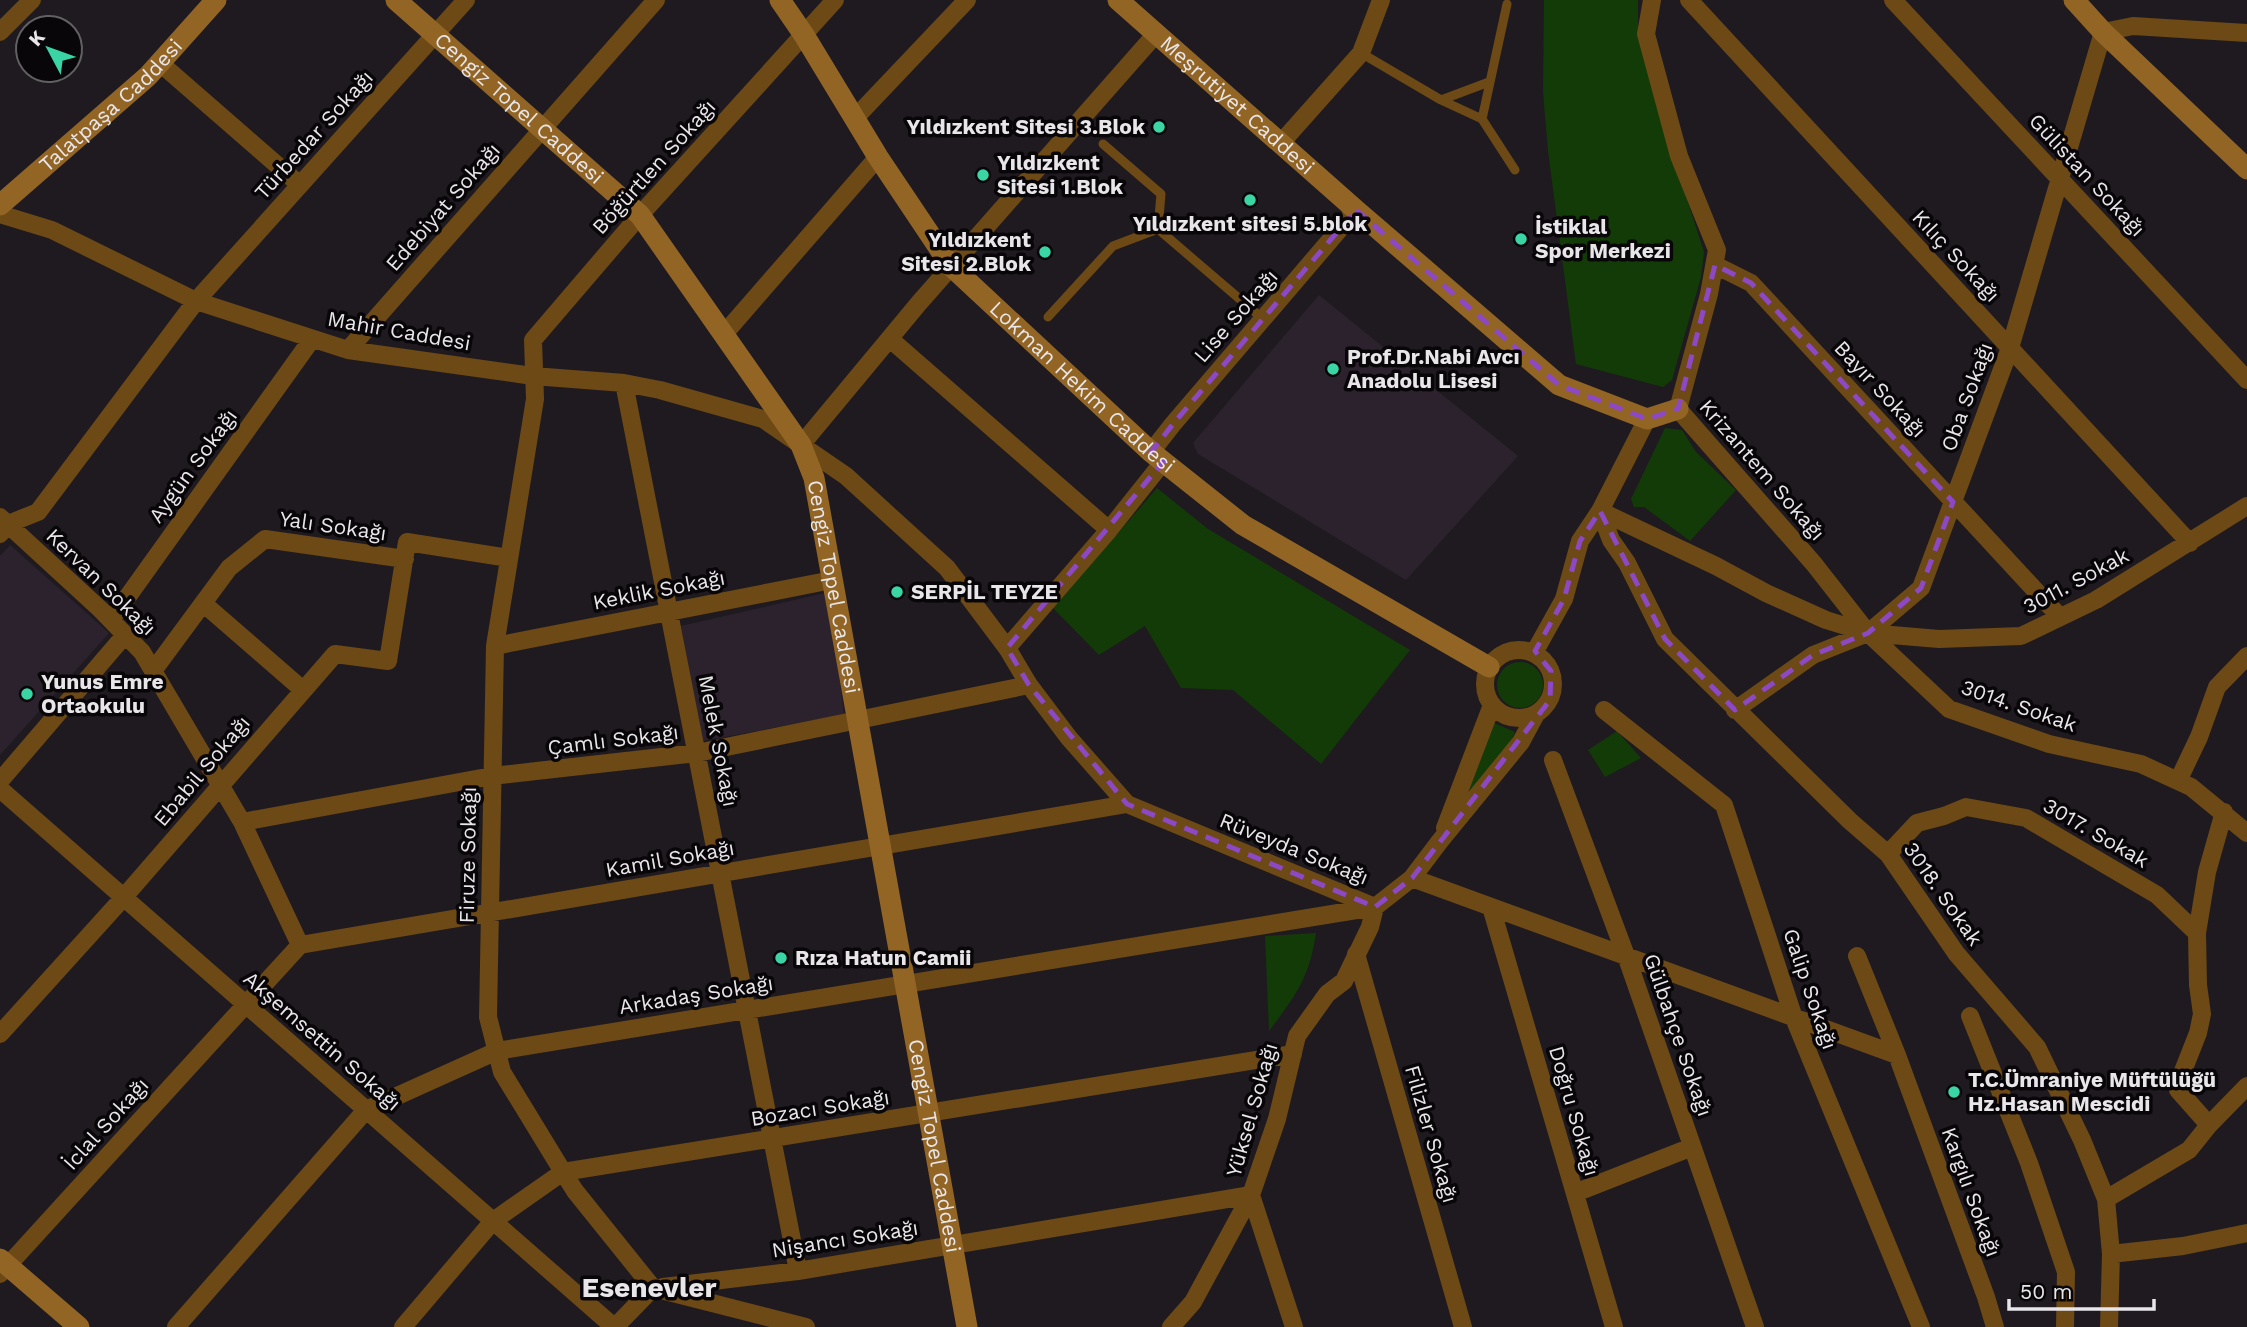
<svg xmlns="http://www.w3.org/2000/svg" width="2247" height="1327" viewBox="0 0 2247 1327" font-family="'Work Sans',sans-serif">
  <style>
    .built { fill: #2b222d }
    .green { fill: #133b08 }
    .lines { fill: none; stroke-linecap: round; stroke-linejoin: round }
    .lane { stroke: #6c4915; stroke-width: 9 }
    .street { stroke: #6c4915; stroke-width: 18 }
    .secondary { stroke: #926524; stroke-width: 21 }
    .marked { fill: none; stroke: #8c48c5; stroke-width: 5; stroke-dasharray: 14 9; stroke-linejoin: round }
    .poi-dot { fill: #3ad4a5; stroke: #080608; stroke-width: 2.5 }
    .labels { text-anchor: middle; stroke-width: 7; stroke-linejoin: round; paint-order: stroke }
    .street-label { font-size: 21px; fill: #e9e6ea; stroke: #080608 }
    .poi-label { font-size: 21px; font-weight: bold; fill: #e9e6ea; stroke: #080608; text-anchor: start }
    .district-label { font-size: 28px; font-weight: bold; fill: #e9e6ea; stroke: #080608 }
  </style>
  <rect width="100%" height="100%" fill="#1f1a20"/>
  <path class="built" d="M1319 295 1518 456 1406 580 1198 454 1193 443Z
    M10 545 109 633 0 755V556Z
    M829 592 844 715 702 741 681 626Z"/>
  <path class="green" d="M1544 0H1638V37L1667 137 1704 252 1701 277 1672 380 1663 387 1576 364 1548 151 1543 92Z
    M1665 428 1682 430 1696 452 1736 490 1690 541 1644 507H1634L1631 499Z
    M1157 488 1208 529 1410 650 1321 764 1233 690 1181 688 1145 626 1099 655 1053 608Z
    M1497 685a23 23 0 1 1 46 0a23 23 0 1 1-46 0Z
    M1494 723 1515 732 1510 743 1464 801Z
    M1617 731 1641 758 1605 777 1588 750Z
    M1316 933C1309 979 1296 995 1269 1031L1265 936Z"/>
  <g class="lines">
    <path class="lane" d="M1507 4 1482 119 1515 170
      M1361 53 1441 100 1482 119
      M1441 100 1489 82
      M1103 144 1161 194 1158 229
      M1158 229 1263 319
      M1048 317 1113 246 1158 229"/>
    <path class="street" d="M1652 0 1646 34 1679 156 1717 250 1709 294 1678 409 1814 564 1868 633
      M1689 0 2190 543
      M1893 0 2247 380
      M0 32 32 0
      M160 63 300 185
      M854 119 967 0
      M1280 144 1361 53 1381 0
      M0 214 52 230 196 301 348 350 533 376 624 383 660 390 763 419 846 476 947 568 1007 648 1029 685 1069 738 1127 804 1375 907 1412 878 1440 841 1521 742 1536 714
      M1715 265 1751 283 2060 617
      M724 334 878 157
      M890 339 1109 530
      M348 350 656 0
      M624 383 798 1271
      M801 445 919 303 1155 35
      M1151 452 1173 424 1356 210
      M1600 511 1611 540 1627 563 1665 639 1850 821 1888 854 1956 953 2037 1047 2082 1140 2106 1199 2111 1254 2109 1327
      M1600 511 1716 566 1766 593 1826 620 1868 633 1949 709 2049 744 2141 764 2191 787 2247 833
      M0 517 100 609 142 652 242 822 300 945
      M0 534 8 524 38 512 196 301 466 0
      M204 604 303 690
      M111 620 312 339
      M1868 633 1939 639 2021 636 2096 600 2247 506
      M495 646 832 580
      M1007 648 1109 530 1163 462
      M1485 684a34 34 0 1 1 68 0a34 34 0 1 1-68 0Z
      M1534 653 1564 599 1580 541 1600 511 1647 419
      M153 671 229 568 265 539 405 559
      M1604 710 1724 805 1794 1018 1921 1327
      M1735 710 1813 655 1868 633 1921 588 2010 348 2103 32 2133 26 2247 33
      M1553 760 1629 964 1755 1327
      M0 781 125 635
      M2178 781 2199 737 2217 687 2247 656
      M0 789 614 1327
      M242 822 492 776 697 753 1029 685
      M1445 828 1492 705
      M1888 854 1917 823 1944 816 1966 807 2026 818 2157 895 2197 933
      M1412 878 1897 1055
      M1491 907 1614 1327
      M1356 954 1463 1327
      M1857 956 1897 1055 1986 1297 1995 1327
      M1970 1016 2029 1163 2066 1272 2065 1327
      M0 1034 124 897 335 654 388 661 407 542 509 558
      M2209 1125 2178 1090 2183 1071 2198 1033 2202 1014 2198 985 2197 933 2207 872 2224 812
      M1575 1193 1692 1147
      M2106 1199 2189 1150 2209 1125 2247 1086
      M2111 1254 2183 1246 2247 1233
      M0 1274 300 945 1127 804
      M663 1287 798 1271 1251 1195 1294 1327
      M176 1327 366 1110 497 1051 1375 907 1370 927 1344 981 1327 994 1297 1036 1277 1119 1251 1195 1193 1302 1171 1327
      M403 1327 493 1221 563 1172 1293 1054
      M615 1327 653 1288
      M806 1327 653 1288 575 1191 563 1172 502 1072 488 1017 495 646 535 399 533 340 640 215 835 0"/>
    <g class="secondary">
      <path id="s1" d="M396 0 640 215 801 445 814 478 967 1327"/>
      <path id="s2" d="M780 0 804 35 878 157 951 266 1151 452 1243 525 1489 667"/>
      <path id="s3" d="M1118 0 1356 210 1559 385 1647 419 1678 409"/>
      <path d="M2074 0 2103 32 2247 169"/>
      <path id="s4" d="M0 205 148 76 216 0"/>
      <path d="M0 1259 79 1327"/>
    </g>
  </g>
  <path class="marked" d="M1356 210 1559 385 1647 419 1678 409 1715 265 1751 283 1953 502 1921 588 1868 633 1813 655 1735 710 1665 639 1600 511 1580 541 1564 599 1535 651 1551 671 1550 700 1412 878 1375 907 1127 804 1029 685 1007 648 1163 462 1151 452 1173 424Z"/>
  <g class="poi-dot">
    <circle cx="1159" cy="127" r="7"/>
    <circle cx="983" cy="175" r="7"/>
    <circle cx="1250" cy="200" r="7"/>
    <circle cx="1521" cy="239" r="7"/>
    <circle cx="1045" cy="252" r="7"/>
    <circle cx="1333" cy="369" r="7"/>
    <circle cx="897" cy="592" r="7"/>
    <circle cx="27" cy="694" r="7"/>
    <circle cx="781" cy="958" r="7"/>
    <circle cx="1954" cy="1092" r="7"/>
  </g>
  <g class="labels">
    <g class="street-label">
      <text dy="7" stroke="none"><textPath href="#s4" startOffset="149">Talatpaşa Caddesi</textPath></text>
      <text dy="7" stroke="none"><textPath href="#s3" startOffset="159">Meşrutiyet Caddesi</textPath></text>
      <text dy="7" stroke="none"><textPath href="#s1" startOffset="164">Cengiz Topel Caddesi</textPath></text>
      <text transform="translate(314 135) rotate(-48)" y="7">Türbedar Sokağı</text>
      <text transform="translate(654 167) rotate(-48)" y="7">Böğürtlen Sokağı</text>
      <text transform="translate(2087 175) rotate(47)" y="7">Gülistan Sokağı</text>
      <text transform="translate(443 207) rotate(-49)" y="7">Edebiyat Sokağı</text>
      <text transform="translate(1956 256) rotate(47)" y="7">Kılıç Sokağı</text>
      <text transform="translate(1236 316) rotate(-49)" y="7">Lise Sokağı</text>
      <text transform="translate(399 331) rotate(10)" y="7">Mahir Caddesi</text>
      <text dy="7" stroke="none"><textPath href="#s2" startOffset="495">Lokman Hekim Caddesi</textPath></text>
      <text transform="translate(1880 389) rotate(47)" y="7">Bayır Sokağı</text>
      <text transform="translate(1967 397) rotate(-70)" y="7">Oba Sokağı</text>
      <text transform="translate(193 466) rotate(-54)" y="7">Aygün Sokağı</text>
      <text transform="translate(1762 470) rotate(49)" y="7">Krizantem Sokağı</text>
      <text transform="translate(333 526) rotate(8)" y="7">Yalı Sokağı</text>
      <text transform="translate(2076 581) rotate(-28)" y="7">3011. Sokak</text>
      <text transform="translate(101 582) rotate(44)" y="7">Kervan Sokağı</text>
      <text dy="7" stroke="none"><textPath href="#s1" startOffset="752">Cengiz Topel Caddesi</textPath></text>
      <text transform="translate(659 590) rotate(-11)" y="7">Keklik Sokağı</text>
      <text transform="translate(2019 706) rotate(19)" y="7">3014. Sokak</text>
      <text transform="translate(613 740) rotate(-7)" y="7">Çamlı Sokağı</text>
      <text transform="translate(718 741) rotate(79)" y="7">Melek Sokağı</text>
      <text transform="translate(202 771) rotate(-50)" y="7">Ebabil Sokağı</text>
      <text transform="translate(2096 833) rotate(30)" y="7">3017. Sokak</text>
      <text transform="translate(1294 849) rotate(22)" y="7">Rüveyda Sokağı</text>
      <text transform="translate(468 855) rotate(-89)" y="7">Firuze Sokağı</text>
      <text transform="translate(670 859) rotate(-10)" y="7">Kamil Sokağı</text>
      <text transform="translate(1943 894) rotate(55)" y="7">3018. Sokak</text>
      <text transform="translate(1810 989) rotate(71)" y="7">Galip Sokağı</text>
      <text transform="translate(696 995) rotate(-9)" y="7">Arkadaş Sokağı</text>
      <text transform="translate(1678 1035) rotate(71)" y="7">Gülbahçe Sokağı</text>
      <text transform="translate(322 1041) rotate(41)" y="7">Akşemsettin Sokağı</text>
      <text transform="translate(820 1108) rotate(-9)" y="7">Bozacı Sokağı</text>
      <text transform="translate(1252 1110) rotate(-74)" y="7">Yüksel Sokağı</text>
      <text transform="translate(1574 1111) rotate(74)" y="7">Doğru Sokağı</text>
      <text transform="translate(106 1124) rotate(-48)" y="7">İclal Sokağı</text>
      <text transform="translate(1431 1134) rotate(74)" y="7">Filizler Sokağı</text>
      <text dy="7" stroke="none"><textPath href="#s1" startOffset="1320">Cengiz Topel Caddesi</textPath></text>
      <text transform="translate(1971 1192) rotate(70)" y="7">Kargılı Sokağı</text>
      <text transform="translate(845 1239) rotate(-9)" y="7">Nişancı Sokağı</text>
    </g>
    <g class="poi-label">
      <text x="1145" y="134" text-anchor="end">Yıldızkent Sitesi 3.Blok</text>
      <text x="997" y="170">Yıldızkent<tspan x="997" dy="24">Sitesi 1.Blok</tspan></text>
      <text x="1250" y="231" text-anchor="middle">Yıldızkent sitesi 5.blok</text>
      <text x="1535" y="234">İstiklal<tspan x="1535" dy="24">Spor Merkezi</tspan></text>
      <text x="1031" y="247" text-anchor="end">Yıldızkent<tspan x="1031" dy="24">Sitesi 2.Blok</tspan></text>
      <text x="1347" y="364">Prof.Dr.Nabi Avcı<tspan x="1347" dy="24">Anadolu Lisesi</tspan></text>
      <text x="911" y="599">SERPİL TEYZE</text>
      <text x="41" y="689">Yunus Emre<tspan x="41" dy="24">Ortaokulu</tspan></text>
      <text x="795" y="965">Rıza Hatun Camii</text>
      <text x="1968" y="1087">T.C.Ümraniye Müftülüğü<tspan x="1968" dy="24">Hz.Hasan Mescidi</tspan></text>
    </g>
    <g class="district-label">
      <text x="649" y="1297">Esenevler</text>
    </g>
  </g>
  <g transform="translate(49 49) rotate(311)"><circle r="33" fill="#080608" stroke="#626062" stroke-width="2"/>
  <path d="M0-5L12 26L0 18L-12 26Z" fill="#3ad4a5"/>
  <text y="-10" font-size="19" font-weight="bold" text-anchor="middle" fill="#e9e6ea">K</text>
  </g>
  <path d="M2009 1299v10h145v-10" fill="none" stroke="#e9e6ea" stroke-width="3.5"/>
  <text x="2020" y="1299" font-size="21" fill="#e9e6ea" stroke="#080608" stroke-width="5" paint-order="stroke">50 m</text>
</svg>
